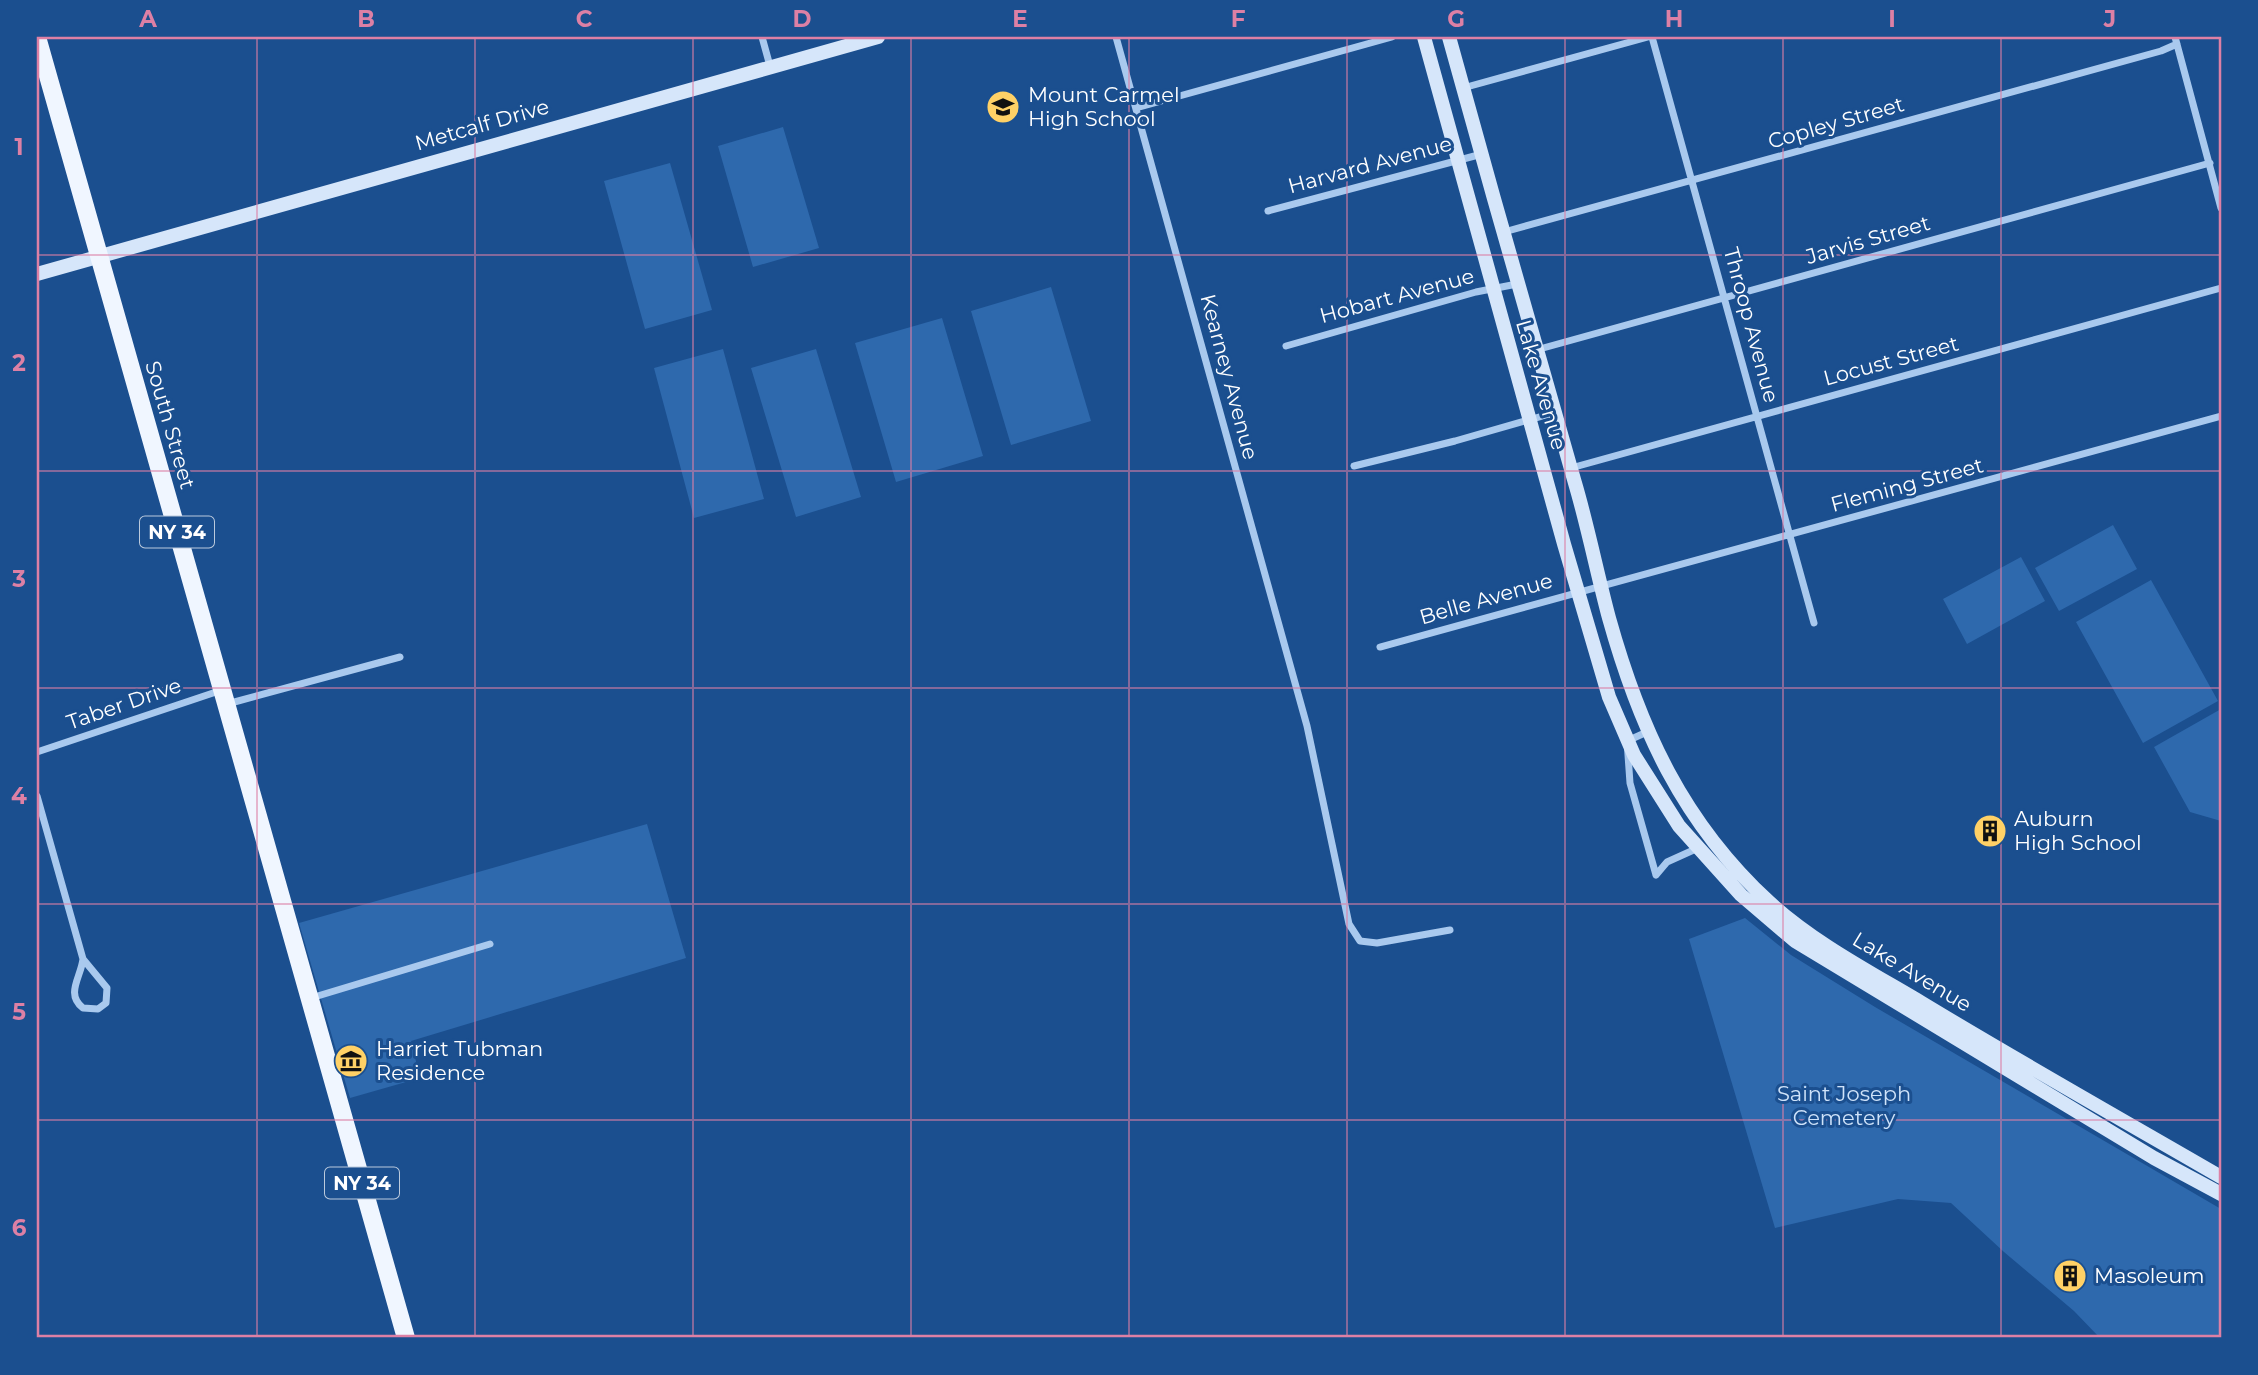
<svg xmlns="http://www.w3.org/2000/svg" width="2258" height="1375" viewBox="0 0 2258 1375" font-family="Montserrat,sans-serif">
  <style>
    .green { fill: #2e69ad }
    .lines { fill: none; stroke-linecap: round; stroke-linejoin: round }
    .street { stroke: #a9c9ee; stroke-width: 7 }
    .secondary { stroke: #d6e6fa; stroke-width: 14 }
    .primary { stroke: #f0f6ff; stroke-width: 18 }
    .grid { fill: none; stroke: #dd80a5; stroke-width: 2; stroke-opacity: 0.55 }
    .labels { text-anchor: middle; stroke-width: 6; stroke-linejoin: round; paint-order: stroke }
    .shield { fill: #1b4f8f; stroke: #bbcadd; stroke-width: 2 }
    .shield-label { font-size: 19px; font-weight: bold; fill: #fff }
    .poi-label { font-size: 21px; fill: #fff; stroke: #1b4f8f; text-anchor: start }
    .street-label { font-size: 21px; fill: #fff; stroke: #1b4f8f }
    .park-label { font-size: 21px; fill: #cfe3fa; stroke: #1b4f8f }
    .neatline { fill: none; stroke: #dd80a5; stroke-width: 2.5 }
    .grid-label { font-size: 23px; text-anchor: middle; font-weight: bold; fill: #dd80a5 }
  </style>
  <rect width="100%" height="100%" fill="#1b4f8f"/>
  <path class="green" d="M783 127 819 248 753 267 718 146Z
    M670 163 712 310 645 329 604 181Z
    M1051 287 1091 421 1011 445 971 311Z
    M942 318 983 456 896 482 855 343Z
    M723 349 764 499 694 518 654 368Z
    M816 349 861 497 796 517 751 368Z
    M2113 525 2137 569 2059 611 2035 568Z
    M2021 557 2045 601 1967 644 1943 599Z
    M2151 580 2218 701 2143 743 2076 622Z
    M2221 709V821L2190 812 2154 747Z
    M647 824 686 958 411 1041 420 1078 350 1098 299 923Z
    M1745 918 1791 955 1875 1007 2221 1209V1338H2100L2074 1311 2004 1252 1951 1203 1898 1199 1775 1228 1689 939Z"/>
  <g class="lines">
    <path class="street" d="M762 37 770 66
      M1116 37 1307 726 1349 924 1360 941 1377 943 1450 930
      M1652 37 1814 623
      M2175 37 2221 208
      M1463 88 1648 37
      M1136 108 1392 37
      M1268 211 1482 154
      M1504 232 2161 51 2177 44
      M1286 346 1476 292 1517 284
      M1536 350 2210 163
      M1354 466 1455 441 1553 413
      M1571 468 2221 288
      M1380 647 2221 416
      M227 704 400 657
      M1647 732 1627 741 1630 783 1656 875
      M37 752 222 690
      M37 796 83 959
      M1656 875 1667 862 1698 848
      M83 959 107 988 106 1003 98 1009 83 1008C65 994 81 977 83 959Z
      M311 998 490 944"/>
    <path class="secondary" d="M1424 37 1564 544 1609 697 1634 755 1679 826 1741 895 1795 941 2154 1158 2221 1194
      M1449 37C1490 186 1532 334 1575 483 1588 527 1597 573 1609 618 1640 729 1683 823 1769 902 1814 943 1870 972 1922 1003 2021 1063 2121 1119 2221 1177
      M37 274 878 37"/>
    <path class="primary" d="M37 37 406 1338"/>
  </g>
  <path class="grid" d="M257 37V1338M475 37V1338M693 37V1338M911 37V1338M1129 37V1338M1347 37V1338M1565 37V1338M1783 37V1338M2001 37V1338M37 255H2221M37 471H2221M37 688H2221M37 904H2221M37 1120H2221"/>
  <defs>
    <symbol id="school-disc" viewBox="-11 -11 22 22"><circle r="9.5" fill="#ffd166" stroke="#1b4f8f"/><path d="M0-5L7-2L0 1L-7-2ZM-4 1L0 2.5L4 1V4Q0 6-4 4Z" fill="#111"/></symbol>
    <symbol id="building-disc" viewBox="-11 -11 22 22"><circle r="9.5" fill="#ffd166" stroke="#1b4f8f"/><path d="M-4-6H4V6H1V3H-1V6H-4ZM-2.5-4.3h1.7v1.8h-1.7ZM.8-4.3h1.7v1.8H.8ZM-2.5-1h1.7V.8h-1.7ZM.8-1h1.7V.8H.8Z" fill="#111"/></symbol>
    <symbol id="museum-disc" viewBox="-11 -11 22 22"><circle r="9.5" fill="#ffd166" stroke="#1b4f8f"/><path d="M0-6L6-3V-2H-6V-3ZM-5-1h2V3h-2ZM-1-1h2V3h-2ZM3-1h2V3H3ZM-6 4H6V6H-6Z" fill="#111"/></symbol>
  </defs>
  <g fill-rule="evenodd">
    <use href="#school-disc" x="984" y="88" width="38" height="38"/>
    <use href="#building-disc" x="1971" y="812" width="38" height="38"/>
    <use href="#museum-disc" x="332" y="1042" width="38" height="38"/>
    <use href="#building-disc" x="2051" y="1257" width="38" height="38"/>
  </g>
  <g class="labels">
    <g class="shield">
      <rect x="140" y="516.5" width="74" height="31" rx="5"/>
      <rect x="325" y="1167.5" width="74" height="31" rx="5"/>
    </g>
    <g class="shield-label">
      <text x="177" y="539">NY 34</text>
      <text x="362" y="1190">NY 34</text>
    </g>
    <g class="poi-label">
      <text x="1028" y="102">Mount Carmel<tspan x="1028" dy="24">High School</tspan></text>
      <text x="2014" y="826">Auburn<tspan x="2014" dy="24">High School</tspan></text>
      <text x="376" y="1056">Harriet Tubman<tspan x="376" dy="24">Residence</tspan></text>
      <text x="2094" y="1283">Masoleum</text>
    </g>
    <g class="street-label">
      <text transform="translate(1836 123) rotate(-16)" y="7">Copley Street</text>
      <text transform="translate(482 125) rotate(-16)" y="7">Metcalf Drive</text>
      <text transform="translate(1370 165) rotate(-15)" y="7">Harvard Avenue</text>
      <text transform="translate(1868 240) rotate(-16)" y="7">Jarvis Street</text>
      <text transform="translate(1397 296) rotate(-15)" y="7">Hobart Avenue</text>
      <text transform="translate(1751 325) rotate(75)" y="7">Throop Avenue</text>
      <text transform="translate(1891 361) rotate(-15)" y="7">Locust Street</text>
      <text transform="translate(1229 377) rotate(75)" y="7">Kearney Avenue</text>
      <text transform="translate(1541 385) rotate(74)" y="7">Lake Avenue</text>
      <text transform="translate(170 425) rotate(74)" y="7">South Street</text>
      <text transform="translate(1907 485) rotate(-15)" y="7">Fleming Street</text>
      <text transform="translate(1486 599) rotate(-16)" y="7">Belle Avenue</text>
      <text transform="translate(124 704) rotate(-19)" y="7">Taber Drive</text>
      <text transform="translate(1912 972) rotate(31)" y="7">Lake Avenue</text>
    </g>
    <g class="park-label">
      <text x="1844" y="1101">Saint Joseph<tspan x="1844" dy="24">Cemetery</tspan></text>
    </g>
  </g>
  <rect width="2258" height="1375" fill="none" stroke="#1b4f8f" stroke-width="77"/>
  <rect x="38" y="38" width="2182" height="1298" class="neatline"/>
  <g class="grid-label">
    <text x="148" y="27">A</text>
    <text x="366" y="27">B</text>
    <text x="584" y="27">C</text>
    <text x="802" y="27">D</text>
    <text x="1020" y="27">E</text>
    <text x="1238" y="27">F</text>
    <text x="1456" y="27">G</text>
    <text x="1674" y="27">H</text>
    <text x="1892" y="27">I</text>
    <text x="2110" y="27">J</text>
    <text x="19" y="155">1</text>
    <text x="19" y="371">2</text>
    <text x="19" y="587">3</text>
    <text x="19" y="804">4</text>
    <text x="19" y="1020">5</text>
    <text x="19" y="1236">6</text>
  </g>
</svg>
